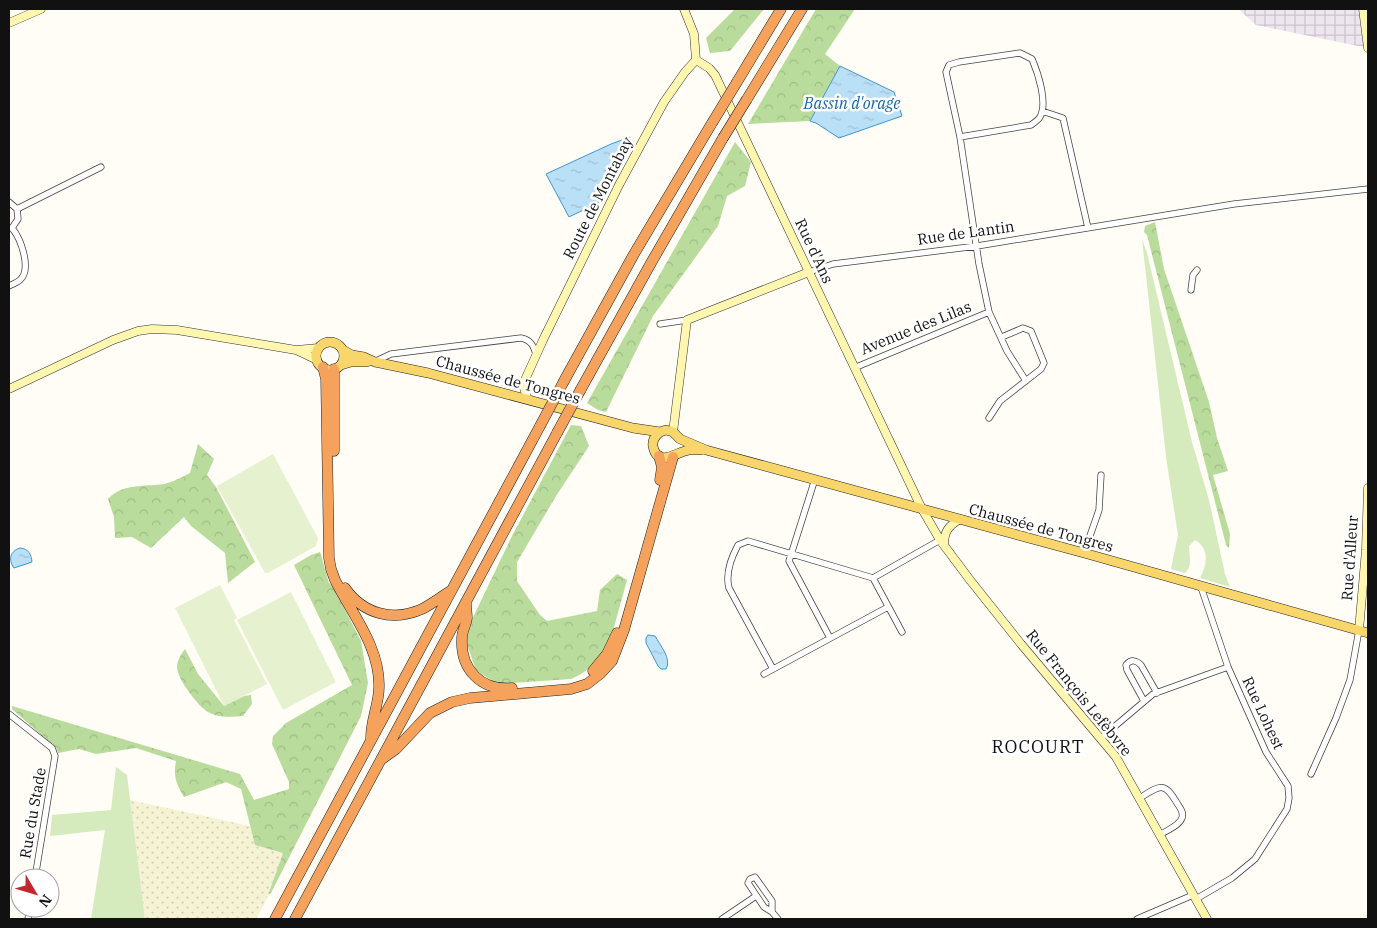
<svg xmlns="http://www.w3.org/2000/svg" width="1377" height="928" viewBox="0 0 1377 928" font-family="'IBM Plex Serif',serif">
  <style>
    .industrial { fill: url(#industrial-grid) }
    .farmland { fill: url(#farmland-dots) }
    .green { fill: #d5ebbd }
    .forest { fill: url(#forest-crowns) }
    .pitch { fill: #e6f2cf }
    .water { fill: url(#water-ripples); stroke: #3f96cf }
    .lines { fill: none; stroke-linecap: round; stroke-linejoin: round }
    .street-casing { stroke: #444; stroke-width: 7 }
    .secondary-casing { stroke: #333; stroke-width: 9 }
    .primary-casing { stroke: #222; stroke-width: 10 }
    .highway-casing { stroke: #222; stroke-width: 11 }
    .street { stroke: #fff; stroke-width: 5.5 }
    .secondary { stroke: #fff6b0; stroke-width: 8 }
    .primary { stroke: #f9d66b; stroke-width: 9 }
    .highway { stroke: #f5a25d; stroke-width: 10 }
    .highway-bridge-casing { stroke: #222; stroke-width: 11; stroke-linecap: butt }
    .highway-bridge { stroke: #f5a25d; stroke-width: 10 }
    .labels { text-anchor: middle; stroke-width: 5; stroke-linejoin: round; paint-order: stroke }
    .street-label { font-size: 15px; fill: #111; stroke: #fff }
    .water-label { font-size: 16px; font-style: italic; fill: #1768a6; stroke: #fff }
    .quarter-label { font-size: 18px; letter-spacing: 1px; fill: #111; stroke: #fff }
  </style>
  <defs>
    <pattern id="industrial-grid" width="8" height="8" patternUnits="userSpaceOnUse" patternTransform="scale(1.25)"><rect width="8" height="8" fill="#eee6ef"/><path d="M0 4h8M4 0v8" fill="none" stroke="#cbc4cc"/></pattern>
    <pattern id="farmland-dots" width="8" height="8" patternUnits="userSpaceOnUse" patternTransform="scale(1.25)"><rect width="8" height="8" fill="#f6f3d4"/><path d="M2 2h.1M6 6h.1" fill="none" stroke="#d2cfb5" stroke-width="1.8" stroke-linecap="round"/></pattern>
    <pattern id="forest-crowns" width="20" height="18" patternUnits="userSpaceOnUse" patternTransform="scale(1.25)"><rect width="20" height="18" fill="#b9dc9c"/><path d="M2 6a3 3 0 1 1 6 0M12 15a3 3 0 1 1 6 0" fill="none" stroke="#9ebc85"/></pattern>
    <pattern id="water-ripples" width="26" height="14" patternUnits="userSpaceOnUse" patternTransform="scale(1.25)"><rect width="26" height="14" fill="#b9e0f7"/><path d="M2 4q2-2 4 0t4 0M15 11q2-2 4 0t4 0" fill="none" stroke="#9ebfd3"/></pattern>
  </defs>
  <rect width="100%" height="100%" fill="#fffdf5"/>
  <path class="industrial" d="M1238 9H1368V48L1256 25Z"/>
  <path class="farmland" d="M130 800 250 826 255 845 283 853 266 901 256 919H145Z"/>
  <path class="green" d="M1142 239 1147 253 1192 442 1209 500 1225 574 1230 587 1200 578C1207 565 1210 549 1195 540L1189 546C1189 556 1193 565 1185 573L1171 569 1178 535 1166 457Z
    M116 767 127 775 145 919H91L105 830 50 836 52 815 111 810Z"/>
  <path class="forest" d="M735 9H764L730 51 710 53 706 38Z
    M816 9H855L825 54 840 66 810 121 748 124Z
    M735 142 751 162 745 186 727 196 718 226 653 316 606 412 598 410 587 403Z
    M1155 222 1164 269 1209 402 1217 438 1228 471 1213 475 1230 534 1229 548 1226 545 1147 235 1144 232 1145 226Z
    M571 425 581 426 589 446 556 496 517 562V581L540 615 547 621 597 611 600 590 617 574 627 580 611 638C603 656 589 672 571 679L497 684 476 670 464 636 512 536Z
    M198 444 214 459 207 475 216 487 255 562 228 583 225 553 191 526 184 517 151 548 132 537 115 538 114 517 108 499C122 483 145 487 164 484 173 482 182 477 190 473Z
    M320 552 329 583 333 586 361 641 368 683 361 716 271 893 268 895 283 853 255 845 241 789 226 782 184 797C176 784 173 776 176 761L136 748 96 754 79 749 58 753 56 748 12 709V706L240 774 254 800 289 789V782L272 744 273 736 286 723 352 685 294 565 311 555Z
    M185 649 198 674 224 706 244 696 251 695 252 704 243 716C232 717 218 718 208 712 198 706 177 679 177 667 177 661 181 654 185 649Z"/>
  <path class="pitch" d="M273 454 318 538 316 546 268 573H265L217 486Z
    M220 585 237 618 234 620 267 684 224 706 175 608Z
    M291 592 336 682 283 710 237 620Z"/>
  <path class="water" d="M840 66 894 92 902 116 839 138 816 123 810 121Z
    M630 137 600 202 569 217 546 174 611 144Z
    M20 548C29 549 31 554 32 562L14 568C8 560 10 551 20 548Z
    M648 635 655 636C660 645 672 659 666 669H661L658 666 646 643V638Z"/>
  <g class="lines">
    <defs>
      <path id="street" d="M1042 111 1063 118 1088 228
        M960 137 1031 125C1034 123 1038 120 1040 117 1048 103 1038 73 1032 59L1020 53 959 62 949 65 946 72 960 137 979 264 989 312 1007 351 1026 381
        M9 202 17 209 18 219 12 228H9
        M17 209 101 167
        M809 272 833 264 977 246 1234 204 1368 189
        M9 286C12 284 17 283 20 280 32 269 21 239 12 228
        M1191 290 1193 275 1197 270
        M660 324 687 320
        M376 361 391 354 521 338C531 340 534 346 536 355
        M854 368 989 312
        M989 418 1000 401 1041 369 1044 363 1031 331 1023 328 1002 337
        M815 479 789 561 830 638
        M1084 553 1099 510 1101 475
        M873 578 940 540
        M773 669 729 588C725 573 731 558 738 545L748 541 873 578 902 632
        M764 674 888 607
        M1144 701 1127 670 1126 665C1131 659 1136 660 1141 665L1157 693
        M9 714 52 748 55 756 35 878
        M1101 738 1153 694 1228 667
        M1311 774 1336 718 1350 680 1359 630
        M1140 798C1160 785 1164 781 1177 803 1180 808 1184 812 1182 818 1179 826 1167 830 1160 835
        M1196 899 1232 878 1255 859 1287 809 1289 798 1288 786 1266 752 1228 667 1201 587
        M772 912 764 907 748 883 750 879 755 877 772 901V912L778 919
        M28 919 30 908
        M722 919 756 896
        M1137 919 1193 895"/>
      <path id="secondary" d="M684 9 694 34 696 60 709 68 715 75 922 509 940 540 970 580 1021 644 1116 757 1207 919
        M1363 9 1368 48
        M9 23 41 9
        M296 350 319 348
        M9 389 113 340 138 331 152 329 177 330 296 350 317 360
        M527 398 524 388V382L543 340 619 185 664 102 685 72 696 60
        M673 432 687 320 809 272
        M944 545C944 532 948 526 960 519
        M1359 630 1366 550 1368 488"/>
      <path id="primary" d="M316 356a14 14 0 1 1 28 0a14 14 0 1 1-28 0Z
        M343 350 352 355 364 357 375 362 428 373 633 428 660 432 666 430 673 432 680 439 706 450 1084 553 1368 633
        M341 365 351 362H367
        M660 432C655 436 652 440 653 446 657 467 674 454 685 451 690 449 696 450 701 450"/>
      <path id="highway" d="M737 82 781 9
        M747 99 802 9
        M323 367 326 379 329 558 331 569 335 580C352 614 380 647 379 687 379 705 370 722 371 740
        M334 369V451
        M564 381 634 254 712 123
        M581 389 651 263 723 138
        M659 456 662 467 660 480
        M345 588C363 614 393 622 422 609 432 604 442 596 452 590
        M466 603C466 608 467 614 467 618 466 625 462 631 462 638 460 669 481 691 512 688
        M593 671 607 654 617 633
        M382 759 396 749 430 713 452 702 470 698 571 689 587 684 600 674 612 661 624 630 673 457
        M275 919 540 426
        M295 919 557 433"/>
    </defs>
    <use href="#street" class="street-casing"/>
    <use href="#secondary" class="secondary-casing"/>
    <use href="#primary" class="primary-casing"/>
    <use href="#highway" class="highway-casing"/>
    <use href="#street" class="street"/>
    <use href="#secondary" class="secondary"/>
    <use href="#primary" class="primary"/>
    <use href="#highway" class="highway"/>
    <defs>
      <path id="highway-bridge" d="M712 123 737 82
        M723 138 747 99
        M540 426 564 381
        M557 433 581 389"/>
    </defs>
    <use href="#highway-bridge" class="highway-bridge-casing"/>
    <use href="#highway-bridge" class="highway-bridge"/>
  </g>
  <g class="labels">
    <g class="street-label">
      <text transform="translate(598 198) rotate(-63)" y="5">Route de Montabay</text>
      <text transform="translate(966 233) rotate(-8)" y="5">Rue de Lantin</text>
      <text transform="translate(814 251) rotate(65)" y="5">Rue d'Ans</text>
      <text transform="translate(916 328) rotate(-22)" y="5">Avenue des Lilas</text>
      <text transform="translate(508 380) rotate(15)" y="5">Chaussée de Tongres</text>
      <text transform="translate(1041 528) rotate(15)" y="5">Chaussée de Tongres</text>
      <text transform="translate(1350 558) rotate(-86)" y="5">Rue d'Alleur</text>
      <text transform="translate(1079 693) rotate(51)" y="5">Rue François Lefèbvre</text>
      <text transform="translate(1263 713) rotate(65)" y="5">Rue Lohest</text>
      <text transform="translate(33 813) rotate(-80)" y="5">Rue du Stade</text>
    </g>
    <g class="water-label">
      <text x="852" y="109">Bassin d'orage</text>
    </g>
    <g class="quarter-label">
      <text x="1038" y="753">ROCOURT</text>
    </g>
  </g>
  <rect width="1377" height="928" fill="none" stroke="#111111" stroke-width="20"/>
  <g transform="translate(35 893) rotate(128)"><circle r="24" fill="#ffffff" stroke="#a0a0a0"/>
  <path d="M0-4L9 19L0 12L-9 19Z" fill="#c4262e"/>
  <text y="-8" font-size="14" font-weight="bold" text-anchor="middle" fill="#111111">N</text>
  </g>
</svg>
